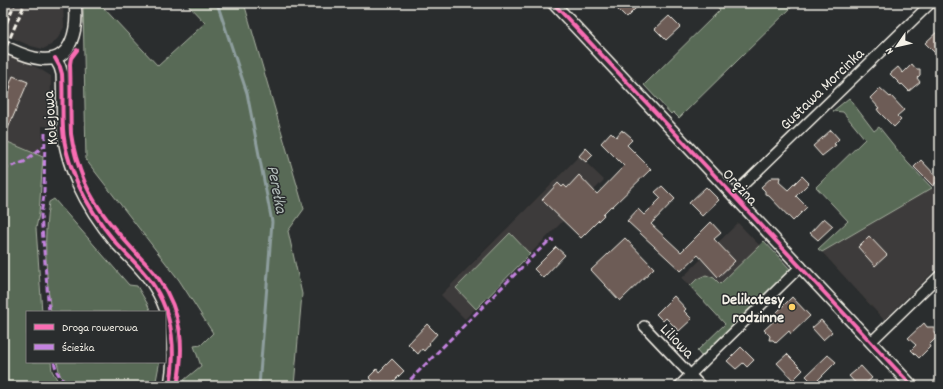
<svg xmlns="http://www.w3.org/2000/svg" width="943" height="389" viewBox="0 0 943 389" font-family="Dekko,sans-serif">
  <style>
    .built { fill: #3e3b3a }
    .green { fill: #586b56; stroke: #a6ae9f }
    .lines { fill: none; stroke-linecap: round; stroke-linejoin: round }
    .stream { stroke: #8e9e9e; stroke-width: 3 }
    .building { fill: #6d5c56; stroke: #f4f1e8 }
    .minor-casing { stroke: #f4f1e8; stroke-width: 12 }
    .tertiary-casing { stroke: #f4f1e8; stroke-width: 14 }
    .minor { stroke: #2a2d2e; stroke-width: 9 }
    .tertiary { stroke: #2a2d2e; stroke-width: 11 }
    .rail { stroke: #f4f1e8; stroke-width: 3; stroke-dasharray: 6 3; stroke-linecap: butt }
    .quiet { stroke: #c483df; stroke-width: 3; stroke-dasharray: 6 3; stroke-linecap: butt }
    .cycleway-casing { stroke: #2a2d2e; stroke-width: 6 }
    .cycleway { stroke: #f96db3; stroke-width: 4 }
    .poi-dot { fill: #ffd166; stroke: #2a2d2e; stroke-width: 1.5 }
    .labels { text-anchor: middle; stroke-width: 3; stroke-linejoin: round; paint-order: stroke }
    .street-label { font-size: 16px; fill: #f4f1e8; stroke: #2a2d2e }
    .poi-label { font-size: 16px; font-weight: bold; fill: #f4f1e8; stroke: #2a2d2e; text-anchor: end }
    .water-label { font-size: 17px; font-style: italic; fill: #b0bab7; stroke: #2a2d2e }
  </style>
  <rect width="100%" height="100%" fill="#2a2d2e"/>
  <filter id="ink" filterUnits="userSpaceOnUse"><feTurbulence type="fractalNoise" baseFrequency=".025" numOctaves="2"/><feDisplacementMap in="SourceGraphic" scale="8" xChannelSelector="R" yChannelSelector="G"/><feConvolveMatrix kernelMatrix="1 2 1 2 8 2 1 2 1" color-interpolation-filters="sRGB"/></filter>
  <g filter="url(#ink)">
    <path class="built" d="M3 3H63L64 27 58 38 51 45 43 49 31 46 3 34Z
      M3 53 38 68 51 76 50 127 42 126 43 157 3 140Z
      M579 156 604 180 465 319 441 295Z
      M932 188 940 197V265L884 320 822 252Z
      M738 223 760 246 703 300 682 278Z"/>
    <path class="green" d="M83 3H99L158 66 205 23 186 3H244L304 209 288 231 302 294 294 386H184V380L201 366 194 346 201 345 213 333 179 280 86 160Z
      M714 3H796L679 118 673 112 671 114 644 85 720 10Z
      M849 98 874 131 879 127 907 162 932 188 822 252 818 249 848 221 816 187 865 139 843 112 833 111Z
      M3 140 43 157 39 214 36 228 42 312H27V362H51L52 371 61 386H3Z
      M54 199 129 285 137 286 147 303 151 312H51C46 277 43 236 49 202Z
      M510 233 530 254 476 309 456 288Z
      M764 241 790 269 702 357 697 351 725 324 690 286 697 279 706 275 714 278 720 284Z
      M57 362H159V365L155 386H70L60 375Z"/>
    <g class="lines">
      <path class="stream" d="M217 3 247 93 272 222 259 386"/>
    </g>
    <path class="building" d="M611 3H632L637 7 626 18Z
      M669 16 680 27 666 40 655 29Z
      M940 29V49L935 53 925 43Z
      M912 64 916 69H920V75L917 78 920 82 909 91 902 84 901 85 890 74 898 67 903 73Z
      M13 76 28 82 3 140V106L11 86H9Z
      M880 88 890 97 891 96 904 110 897 116 901 120 894 127 879 112 877 109 879 108 870 98Z
      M622 130 623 132 624 131 631 137 630 138 632 140 627 145 651 169 612 207 611 206 603 214 604 215 581 238 542 200 558 183 562 187 564 185 567 188 579 175 597 194 624 166 601 143 611 132 616 137Z
      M831 130 839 139 834 144 836 145 822 156 813 146Z
      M586 148 593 155 586 162 579 156Z
      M921 160 939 179 933 186 914 167Z
      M802 176 809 183 796 196 807 207 793 221 768 195 765 194V191L761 187 772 177H780L779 182 788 190Z
      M662 186 675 199 651 224 681 252 711 222 721 233 714 239 735 261 718 277 698 255 681 271 627 221 638 209 644 215 661 198 655 192Z
      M706 187 719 200 702 216 689 203Z
      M824 218 833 226 818 240 810 233Z
      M869 236 887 255 875 266 858 247Z
      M625 238 654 268 620 301 591 270Z
      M556 247 565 255 543 278 534 269Z
      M674 296 686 309 684 311 692 319 679 331 666 318 663 321 656 314Z
      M792 297 810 316 791 334 789 331 776 343 773 340H769L770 336 764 330 777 318 774 315Z
      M821 320 832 332 823 340 812 328Z
      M924 323 927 327H934V333L937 337 929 345 930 347 919 358 911 350 916 345 908 338Z
      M427 324 437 334 429 343 430 344 424 351 422 349 418 354 408 344Z
      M741 347 754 360 747 367 743 363 736 369 727 361Z
      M787 354 803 370 793 380 777 363Z
      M828 355 836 362 814 384 806 376Z
      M392 359 404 371 389 386H378L369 377 377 369 379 372Z
      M861 366 872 378 863 386H858L849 376Z"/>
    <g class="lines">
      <defs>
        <path id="minor" d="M733 195 931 3
          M644 326 701 386
          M871 342 940 275
          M679 386 801 266"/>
        <path id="tertiary" d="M553 3 912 386
          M3 46C15 51 28 58 41 59 73 63 78 27 75 3
          M55 58 60 67 62 74C63 92 62 111 63 129 64 147 71 168 78 184 88 206 101 225 116 243 129 257 144 270 154 286 174 317 176 351 170 386"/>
      </defs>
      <use href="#minor" class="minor-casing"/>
      <use href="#tertiary" class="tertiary-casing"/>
      <use href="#minor" class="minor"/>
      <use href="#tertiary" class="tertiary"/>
      <path class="rail" d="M3 13 7 3
        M3 31 15 3
        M3 54 25 3"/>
      <path class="quiet" d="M45 133 44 195 41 215 49 312
        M3 169 24 162 45 145
        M54 362 57 372 66 386
        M404 386 532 257 549 241 554 240"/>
      <defs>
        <path id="cycleway" d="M553 3 912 386
          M77 50 71 58 70 64C71 87 70 111 71 134 73 150 79 168 85 183 97 210 117 232 137 254 144 262 153 270 159 279 182 313 185 347 177 386
          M55 58 60 67 62 74C63 92 62 111 63 129 64 147 71 168 78 184 88 206 101 225 116 243 129 257 144 270 154 286 174 317 176 351 170 386"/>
      </defs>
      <use href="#cycleway" class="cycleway-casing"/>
      <use href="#cycleway" class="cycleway"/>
    </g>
  </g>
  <circle class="poi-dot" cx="792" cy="307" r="4"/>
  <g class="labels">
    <g class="street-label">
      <text transform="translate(821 88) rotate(-44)" y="6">Gustawa Morcinka</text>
      <text transform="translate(49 118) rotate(-94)" y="6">Kolejowa</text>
      <text transform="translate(741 186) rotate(47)" y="6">Orężna</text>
      <text transform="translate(678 340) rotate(46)" y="6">Liliowa</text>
    </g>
    <g class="poi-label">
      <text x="784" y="304">Delikatesy<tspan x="784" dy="18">rodzinne</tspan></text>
    </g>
    <g class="water-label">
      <text transform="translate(278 189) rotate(79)" y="6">Perełka</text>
    </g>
  </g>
  <rect width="943" height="389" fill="none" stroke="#2a2d2e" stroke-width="16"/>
  <rect x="8" y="8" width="927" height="373" fill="none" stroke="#f4f1e8" stroke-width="1.5" filter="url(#ink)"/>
  <rect x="26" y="311" width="140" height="52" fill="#2a2d2e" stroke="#7b7b78"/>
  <rect x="34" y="324" width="20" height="6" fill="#f96db3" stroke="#7b7b78"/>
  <text x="62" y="331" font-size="12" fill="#f4f1e8">Droga rowerowa</text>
  <rect x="34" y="344" width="20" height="6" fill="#c483df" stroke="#7b7b78"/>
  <text x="62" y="351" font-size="12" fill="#f4f1e8">Ścieżka</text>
  <g transform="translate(897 46) rotate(236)" stroke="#2a2d2e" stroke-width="3" paint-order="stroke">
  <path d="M0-3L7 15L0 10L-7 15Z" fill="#f4f1e8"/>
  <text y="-6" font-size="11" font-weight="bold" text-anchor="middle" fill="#f4f1e8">N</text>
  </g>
</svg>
